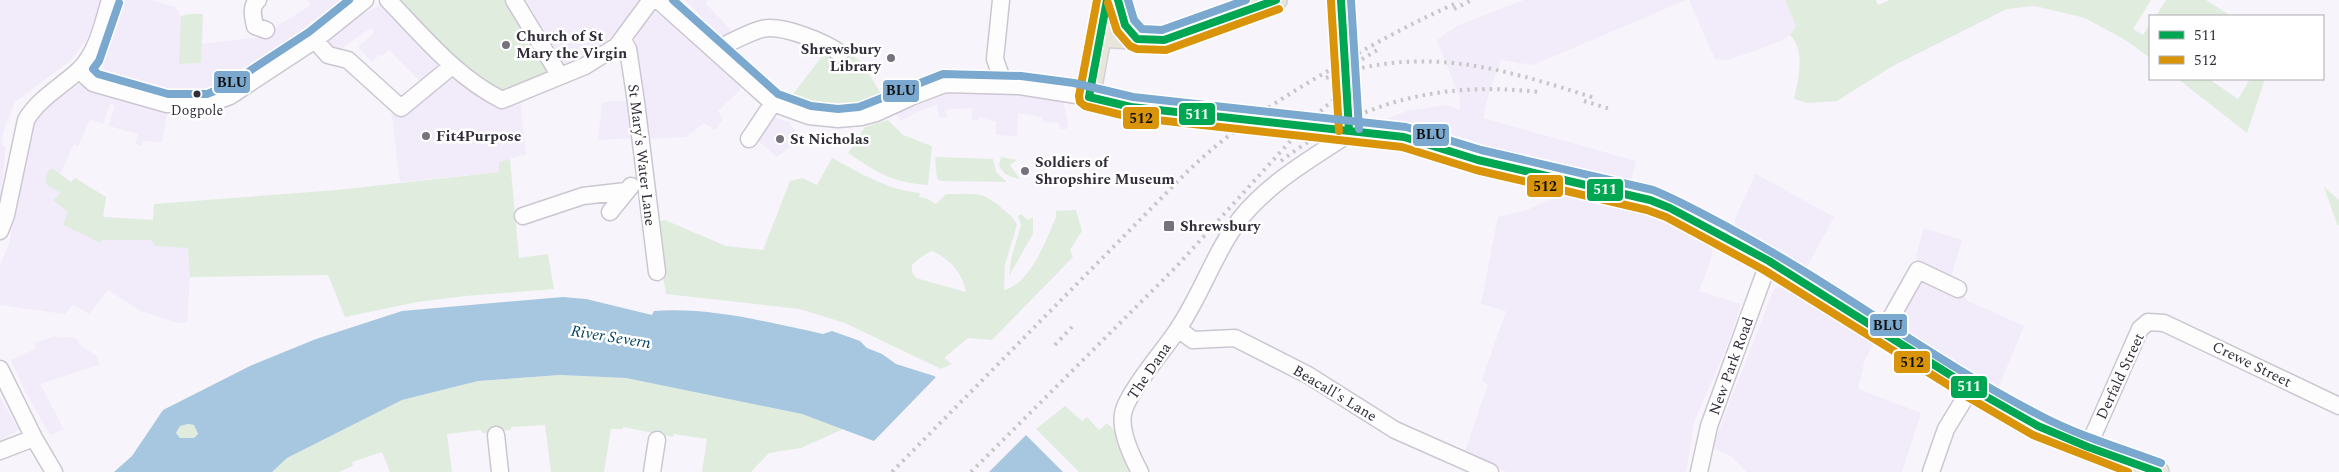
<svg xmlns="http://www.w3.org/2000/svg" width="2339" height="472" viewBox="0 0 2339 472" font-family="Spectral,serif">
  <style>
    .built { fill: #f1ebfa }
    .green { fill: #e0edde; fill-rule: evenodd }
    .water { fill: #a6c7df; fill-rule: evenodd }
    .pier { fill: #f7f4fb }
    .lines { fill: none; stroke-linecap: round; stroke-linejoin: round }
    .minor-casing { stroke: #cbc7d1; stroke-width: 19 }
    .major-casing { stroke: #d3d1d6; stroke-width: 24 }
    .minor { stroke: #fefdfe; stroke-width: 16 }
    .major { stroke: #e8e5da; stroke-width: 21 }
    .rail { stroke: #c7c6c8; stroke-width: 4; stroke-dasharray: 2.5 5; stroke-linecap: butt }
    .bus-1-casing { stroke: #fff; stroke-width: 11 }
    .bus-2-casing { stroke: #fff; stroke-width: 11 }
    .bus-3-casing { stroke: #fff; stroke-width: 11 }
    .bus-1 { stroke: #00a651; stroke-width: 8 }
    .bus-2 { stroke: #d99409; stroke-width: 8 }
    .bus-3 { stroke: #7aa8cf; stroke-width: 8 }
    .poi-dot { fill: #77737e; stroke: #fff; stroke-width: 2 }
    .bus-dot { fill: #322d3a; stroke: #fff; stroke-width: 2 }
    .labels { text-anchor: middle; stroke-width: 5; stroke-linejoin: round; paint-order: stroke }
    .bus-label { font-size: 14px; fill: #322d3a; stroke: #fff }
    .poi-label { font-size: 15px; font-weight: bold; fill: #322d3a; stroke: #fff; text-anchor: start }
    .street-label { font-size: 15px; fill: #322d3a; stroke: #fff }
    .water-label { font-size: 16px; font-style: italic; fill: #014160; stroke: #fff }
    .line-badge { stroke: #fff; stroke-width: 2 }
    .badge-label { font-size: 14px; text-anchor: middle; font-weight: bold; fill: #fff }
    .pale-badge-label { font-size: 14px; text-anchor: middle; font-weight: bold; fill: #111 }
  </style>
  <rect width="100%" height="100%" fill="#f7f4fb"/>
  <path class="built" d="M0 0H103L86 40 70 61 15 102 3 132 2 145 5 146V156L0 202Z
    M120 0H151L175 7 181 16 180 64 200 63 201 44 260 37 311 5 308 0H347L335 14 254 72 217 91 173 95 100 78Z
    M524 0H641L643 2 601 47 566 66 563 65 561 58 529 5Z
    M685 0H707L705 3 737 36 725 42Z
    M1524 0H1686L1533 65 1501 60 1489 93 1483 118 1636 161 1631 181 1541 162 1441 131 1387 119 1407 111 1447 105 1460 110 1459 96 1437 40 1457 26Z
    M1689 0H1785L1796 26 1790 35 1781 41 1728 60 1715 59Z
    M383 3 520 100 526 154 499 162V172L400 182 391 108 423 84 389 50 382 56 380 54 372 62 358 47 373 34 374 31 371 28 336 52 322 39Z
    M650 8 680 30 741 84 739 91 718 111 723 119 715 130 704 123 686 137 645 139 634 48 638 28Z
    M80 84 167 114 162 142 143 141 141 146 136 144 138 134 109 126 115 105 110 104 103 124 90 119 78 146 74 144 60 174 71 182 75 178 106 197 103 217 153 220 189 248 190 277 187 322 178 323 145 312 144 313 108 290 89 314 73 304 65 314 0 305V265L9 244 30 136 37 113Z
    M949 92 1029 95 1063 101 1068 123 1066 129H1060L1059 123 1044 122 1042 117 1018 113 1017 136 996 135V122L979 117V120H971L972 108 950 109 945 111 947 117 939 118 937 104 915 113 901 121 896 114Z
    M609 101H632L634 138 598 140 602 103Z
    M775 117 789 122 800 139 777 157 757 140Z
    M1756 174 1834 217 1804 272 1738 234 1736 231 1735 218Z
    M1566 192 1633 206 1663 214 1714 238 1711 259 1699 291 1741 304 1725 351 1694 422 1686 472H1507L1465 451 1488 385 1482 380 1506 311 1481 304 1498 217 1527 210Z
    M1924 228 1962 240 1951 277 1968 301 2024 326 1997 391 1971 379 1942 359 1898 322 1922 281 1916 256Z
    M1787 283 1877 338 1865 359 1858 389 1921 413 1902 472H1747L1731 456 1712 448 1774 289Z
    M56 336 57 338 73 337 79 342 78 343 96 356 100 364 40 384 64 430 50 435 25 391 11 360 35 349V343Z
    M0 397 19 430 0 440Z"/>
  <path class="green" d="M396 0H507L546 63 550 80 502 97 454 65Z
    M1785 0H1876L1878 5 1890 0H2151L2133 29 2143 35 2150 24V58L2127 41 2085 18 2035 6 2007 9 1891 67 1837 101 1808 103 1794 99C1798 80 1806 50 1790 35L1796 26Z
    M2166 0H2206L2231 16H2156Z
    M190 14H203L201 63 179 64 181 16Z
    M843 50 862 62 881 94 889 92 897 86 904 90C855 106 843 114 793 94L823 55Z
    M2178 79H2209L2238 99 2250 79H2265L2247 133Z
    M888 120 903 135 932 146 928 185C893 183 876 172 848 153L865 127Z
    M935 157 993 159 996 172 1007 182 941 181 937 179Z
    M1001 157 1017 160 1010 165 1020 179C1010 177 1003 175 999 165Z
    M832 158C861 173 887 190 920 193L919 197 928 199 936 204 946 194C974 194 983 190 1004 210 1010 215 1014 218 1017 225L1005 265 1004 290C1031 283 1046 240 1056 217V211L1076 210 1082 231 1070 250 1073 257 992 340 968 338 944 358 952 364 941 369 845 323 799 309 666 294 654 223 665 220 726 246 763 250 790 181 802 178 817 185ZM932 251C949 258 963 273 966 292L916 278 912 272V265L921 257Z
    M510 159 519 258 548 254 554 289 466 296 417 302 345 317 328 275 190 277 188 248 155 246 151 240H101V243L63 225 68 212 53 200 61 193 46 184 47 181 45 179 49 170 53 169 71 182 75 178 106 197 103 217 153 220 154 204 337 190 499 172V162Z
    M2324 187 2339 200V226L2337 224Z
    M1021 214 1028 220 1033 217V234L1009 276 1011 259 1021 225 1018 216Z
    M560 375 626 378 802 414 843 429 801 448 769 453 751 472H702L707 439 674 434 673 437 623 427V429H611L604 472H551L545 425 511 427V430L482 433 481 430 447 434 452 472H390L382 452 352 462 353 466 339 472H272L287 458 402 400 478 381Z
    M1065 406 1082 421 1087 417 1099 430 1107 423 1116 432 1131 472H1079L1036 429Z
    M188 424 194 425 198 434 194 438H180L176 433 180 426Z"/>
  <path class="water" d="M563 297 586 299 652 315 654 311C711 307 767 322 823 334L832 331 860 341 867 348 882 354 896 364 934 376 1027 436 1063 472H915L890 447 802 414 626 378 560 375 478 381 402 400 287 458 272 472H114L132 456 163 410 250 366 316 339 402 311ZM188 424 194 425 198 434 194 438H180L176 433 180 426Z"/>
  <path class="pier" d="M938 375 1028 433 989 472H911L888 450 872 443Z"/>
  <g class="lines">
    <defs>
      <path id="minor" d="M258 0C250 6 253 17 255 26L266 30
        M388 0C423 36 456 77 502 100L585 66 617 46 651 0
        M514 0 560 76
        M658 0 773 103 809 116 838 119 861 117 876 113 911 97 945 84 1020 86 1089 97
        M1001 0 995 59 1004 85
        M315 40 328 55 348 60 401 108 452 66
        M623 40 628 49 636 102 657 272
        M715 50C730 43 747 33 762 29 781 24 825 42 840 53
        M79 70 93 83 167 104H209L230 96 315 40 365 0
        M749 139 773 103
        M610 212 631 186
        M523 216 583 196 626 191
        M0 231 6 215 26 120C39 98 61 87 79 70 97 53 103 23 110 0
        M1178 329 1193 340 1235 338 1308 375 1395 430 1490 472
        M1883 332 1918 270 1958 289
        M0 369 34 438 54 472
        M496 435 500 472
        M2088 447 2140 329 2148 322 2164 323 2339 406
        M0 451 34 438
        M652 472 657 440
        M1140 472C1132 457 1120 432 1123 414 1126 394 1164 350 1176 332 1201 296 1214 253 1240 219 1268 184 1307 161 1344 137L1349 130
        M1699 472 1709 426 1769 261
        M1931 472 1946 429 1971 388"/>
      <path id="major" d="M1107 0 1089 97 1131 107 1163 111 1404 137 1478 160 1650 200 1670 208 1769 261 1971 388 2038 426 2088 447 2158 472
        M1118 0 1125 25 1137 39
        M1341 0 1349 130
        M1100 36 1164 40 1276 0"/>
    </defs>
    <use href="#minor" class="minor-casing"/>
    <use href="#major" class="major-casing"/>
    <use href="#minor" class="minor"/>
    <use href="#major" class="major"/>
    <path class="rail" d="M1454 9 1472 0
      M1349 67 1379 49
      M1326 78C1425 44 1500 68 1595 98
      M1584 101 1610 109
      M1281 161C1360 101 1441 81 1539 92
      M1055 345 1072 327
      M892 472 1184 175C1225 134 1272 104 1321 75 1366 48 1411 23 1459 2
      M971 472 1176 267 1304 126 1333 100"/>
    <defs>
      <path id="bus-1" d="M1107 0 1089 97 1131 107 1404 137 1478 160 1650 200 1670 208 1769 261 1971 388 2038 426 2088 447 2158 472
        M1118 0 1125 25 1137 39 1164 40 1276 0
        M1341 0 1349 130"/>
      <path id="bus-2" d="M1097 0 1079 96 1080 102 1085 106 1130 117 1402 147 1476 170 1647 210 1666 217 1764 270 1966 396 2033 435 2128 472
        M1331 1 1339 131
        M1108 3 1117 31 1130 46 1137 49 1166 50 1279 9"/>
      <path id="bus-3" d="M673 0 778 94 811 106 838 109 859 107 943 74 1021 76 1074 83 1133 97 1406 127 1481 150 1653 190C1680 201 1705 215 1731 229 1837 286 1934 361 2041 416 2079 436 2121 448 2161 463
        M1128 0 1134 20 1142 29 1162 30 1246 0
        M1351 0 1359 129
        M119 3 99 61 93 69 98 74 168 94H207L225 87 309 32 349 0"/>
    </defs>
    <use href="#bus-1" class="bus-1-casing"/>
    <use href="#bus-2" class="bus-2-casing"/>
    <use href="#bus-3" class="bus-3-casing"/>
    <use href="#bus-1" class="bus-1"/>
    <use href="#bus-2" class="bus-2"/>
    <use href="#bus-3" class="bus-3"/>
  </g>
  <g class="poi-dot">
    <circle cx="506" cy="45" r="5"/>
    <circle cx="891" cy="58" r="5"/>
    <circle cx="426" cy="136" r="5"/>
    <circle cx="780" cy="139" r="5"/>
    <circle cx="1025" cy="171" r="5"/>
    <rect x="1163" y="220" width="12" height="12" rx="2.5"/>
  </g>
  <circle class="bus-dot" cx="197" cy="94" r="4.5"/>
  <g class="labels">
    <g class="bus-label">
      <text x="197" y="115">Dogpole</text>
    </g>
    <g class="poi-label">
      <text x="516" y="41">Church of St<tspan x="516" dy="17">Mary the Virgin</tspan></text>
      <text x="881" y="54" text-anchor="end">Shrewsbury<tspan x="881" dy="17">Library</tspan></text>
      <text x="436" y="141">Fit4Purpose</text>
      <text x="790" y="144">St Nicholas</text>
      <text x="1035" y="167">Soldiers of<tspan x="1035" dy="17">Shropshire Museum</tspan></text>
      <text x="1180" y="231">Shrewsbury</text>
    </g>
    <g class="street-label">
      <text transform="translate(642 155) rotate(83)" y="5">St Mary's Water Lane</text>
      <text transform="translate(2252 364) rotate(26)" y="5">Crewe Street</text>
      <text transform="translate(1731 366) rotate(-70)" y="5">New Park Road</text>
      <text transform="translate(1149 371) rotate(-56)" y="5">The Dana</text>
      <text transform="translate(2120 376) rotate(-65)" y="5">Derfald Street</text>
      <text transform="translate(1335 393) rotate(31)" y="5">Beacall's Lane</text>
    </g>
    <g class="water-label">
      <text transform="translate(611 336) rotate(9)" y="6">River Severn</text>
    </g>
  </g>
  <g class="line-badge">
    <rect x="213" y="70" width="38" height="24" rx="5" fill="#7aa8cf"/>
    <rect x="882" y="79" width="38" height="24" rx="5" fill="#7aa8cf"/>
    <rect x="1178" y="102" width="38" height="24" rx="5" fill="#00a651"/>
    <rect x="1122" y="106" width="38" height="24" rx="5" fill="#d99409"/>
    <rect x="1412" y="123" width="38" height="24" rx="5" fill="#7aa8cf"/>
    <rect x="1526" y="174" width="38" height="24" rx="5" fill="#d99409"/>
    <rect x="1586" y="178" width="38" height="24" rx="5" fill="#00a651"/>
    <rect x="1869" y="313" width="39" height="24" rx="5" fill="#7aa8cf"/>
    <rect x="1893" y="350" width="38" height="24" rx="5" fill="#d99409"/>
    <rect x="1950" y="375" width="38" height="24" rx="5" fill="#00a651"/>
  </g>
  <g class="badge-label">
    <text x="1197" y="119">511</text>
    <text x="1605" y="194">511</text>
    <text x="1969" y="391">511</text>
  </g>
  <g class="pale-badge-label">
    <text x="232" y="87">BLU</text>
    <text x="901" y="95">BLU</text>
    <text x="1141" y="123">512</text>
    <text x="1431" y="139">BLU</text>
    <text x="1545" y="191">512</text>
    <text x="1888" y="330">BLU</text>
    <text x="1912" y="367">512</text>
  </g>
  <rect x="2149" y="15" width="175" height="65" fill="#ffffff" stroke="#adabb0"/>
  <rect x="2159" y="31" width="25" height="8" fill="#00a651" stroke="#adabb0"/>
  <text x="2194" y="40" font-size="15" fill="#322d3a">511</text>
  <rect x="2159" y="56" width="25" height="8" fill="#d99409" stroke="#adabb0"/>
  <text x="2194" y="65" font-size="15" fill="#322d3a">512</text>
</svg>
